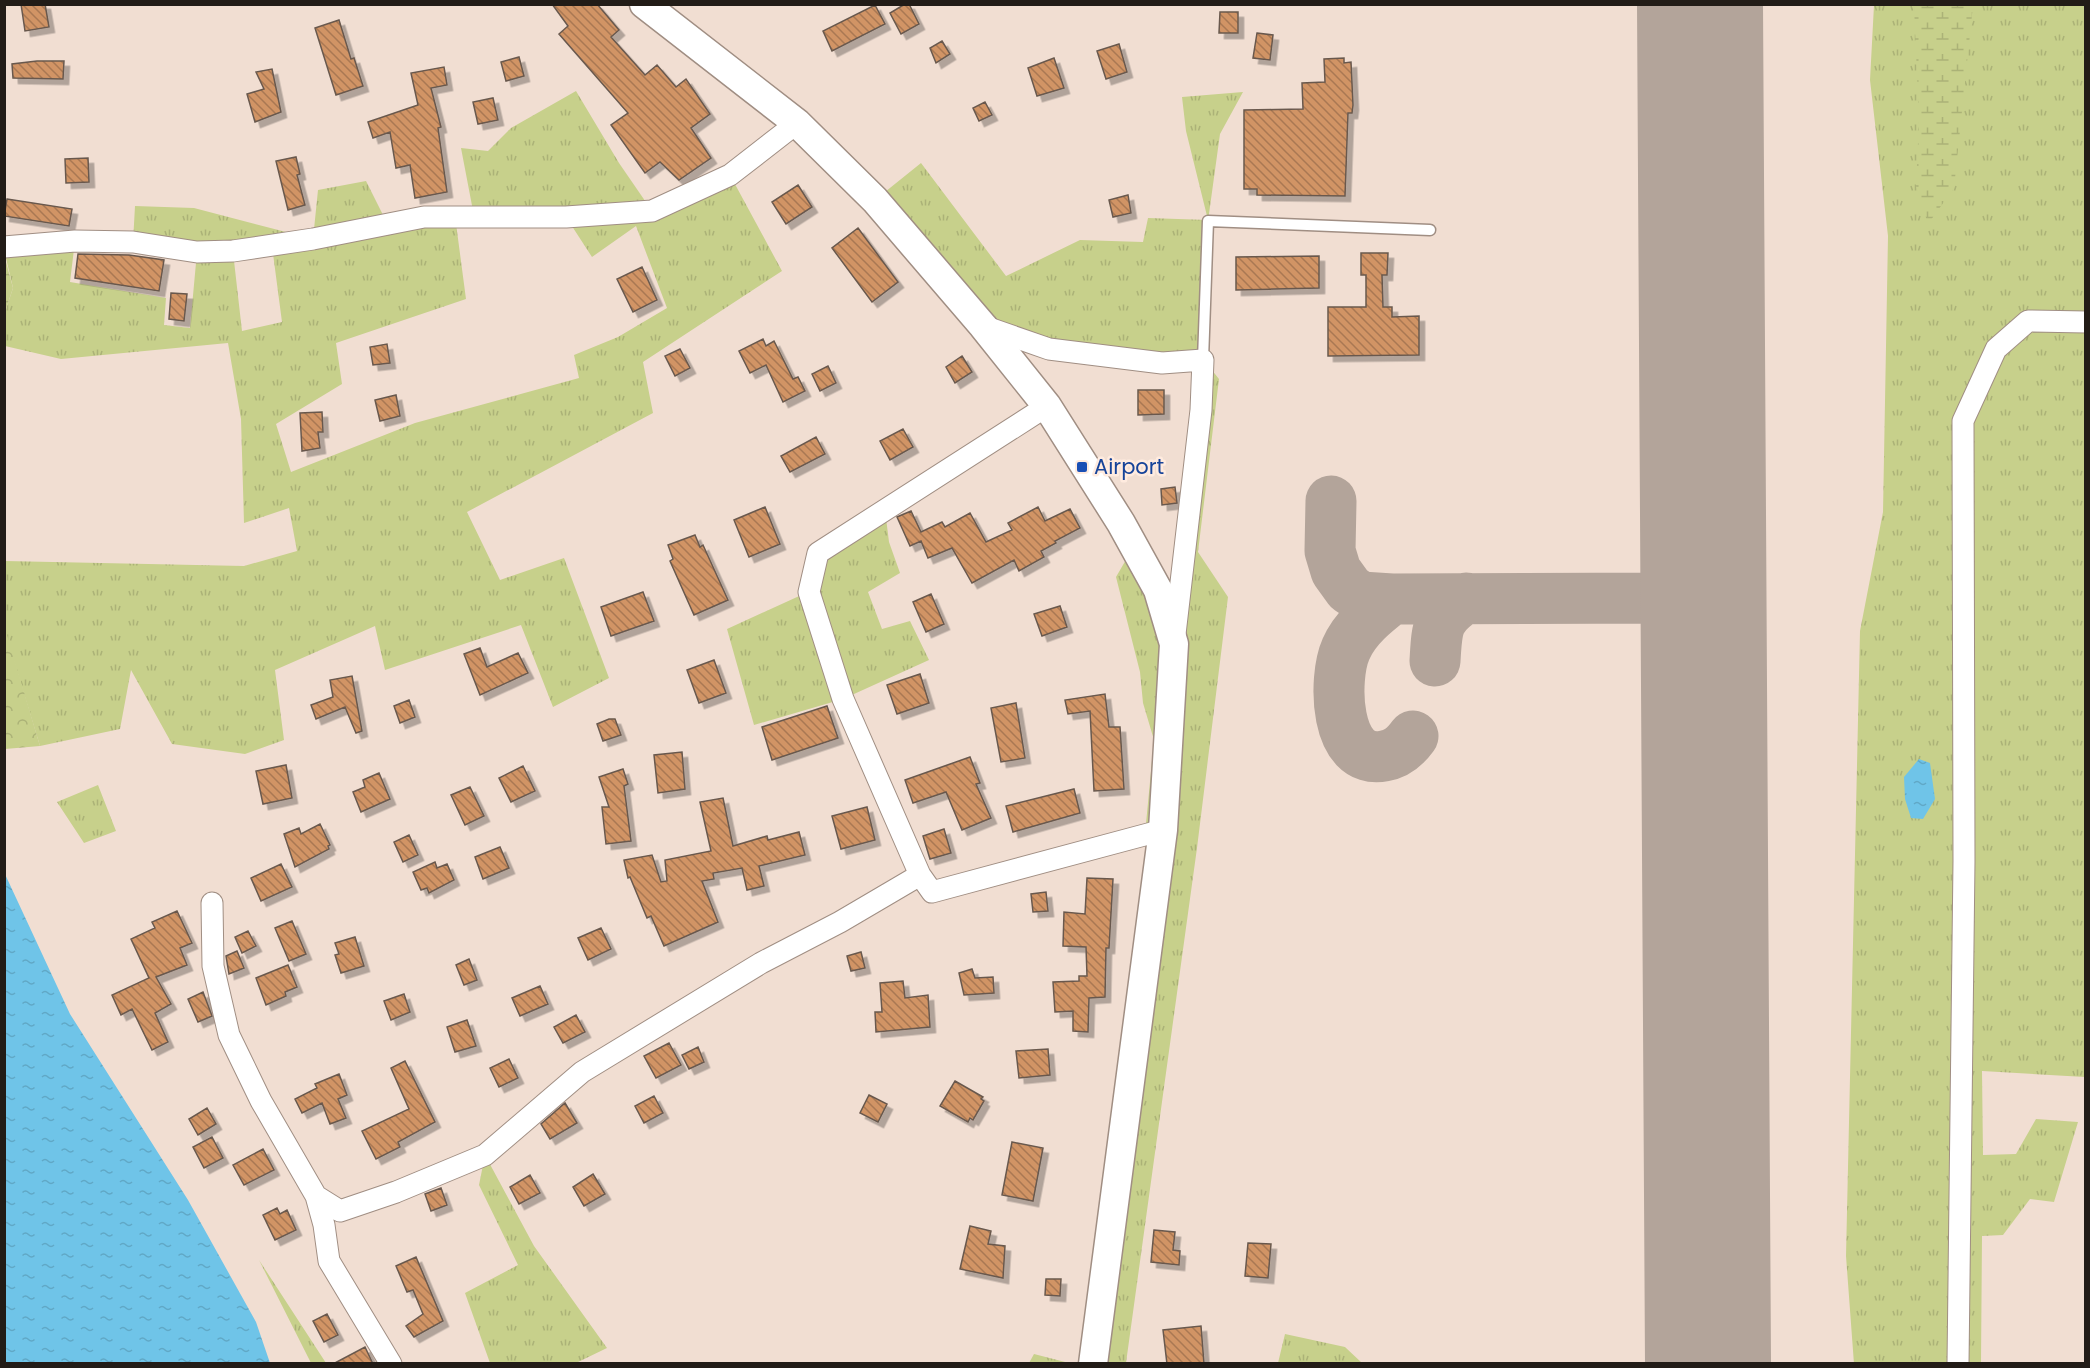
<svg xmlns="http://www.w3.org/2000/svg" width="2090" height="1368" viewBox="0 0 2090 1368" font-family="Poppins,sans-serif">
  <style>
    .grass { fill: url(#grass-tufts); fill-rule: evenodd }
    .forest { fill: url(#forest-crowns) }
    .wetland { fill: url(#wetland-marsh) }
    .water { fill: url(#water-ripples) }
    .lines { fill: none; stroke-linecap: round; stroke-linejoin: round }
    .taxiway { stroke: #b3a49a; stroke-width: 51 }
    .runway { stroke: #b3a49a; stroke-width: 126 }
    .building { fill: url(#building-back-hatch); stroke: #69594e; stroke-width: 1.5; filter: url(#shadow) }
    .lane-casing { stroke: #a08e83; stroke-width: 13 }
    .street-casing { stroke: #a08e83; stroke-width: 23 }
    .secondary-casing { stroke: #a08e83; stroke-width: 31 }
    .lane { stroke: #fff; stroke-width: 10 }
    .street { stroke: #fff; stroke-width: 21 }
    .secondary { stroke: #fff; stroke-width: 28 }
    .transit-dot { fill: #1a4fb4; stroke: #ffebdf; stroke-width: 2 }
    .labels { text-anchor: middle; stroke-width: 5; stroke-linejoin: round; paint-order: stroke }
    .transit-label { font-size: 21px; fill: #164399; stroke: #ffebdf; text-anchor: start }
  </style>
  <defs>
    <pattern id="grass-tufts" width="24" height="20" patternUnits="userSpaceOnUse" patternTransform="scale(1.5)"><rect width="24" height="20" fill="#c7d08b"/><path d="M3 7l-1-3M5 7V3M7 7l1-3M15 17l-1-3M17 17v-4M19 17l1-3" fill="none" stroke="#abb277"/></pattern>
    <pattern id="forest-crowns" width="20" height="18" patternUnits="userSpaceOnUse" patternTransform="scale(1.5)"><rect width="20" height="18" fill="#c7d08b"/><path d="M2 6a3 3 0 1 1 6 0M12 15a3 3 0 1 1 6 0" fill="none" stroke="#abb277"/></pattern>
    <pattern id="wetland-marsh" width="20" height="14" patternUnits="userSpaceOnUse" patternTransform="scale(1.5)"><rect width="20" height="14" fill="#c7d08b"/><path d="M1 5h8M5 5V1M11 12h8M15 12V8" fill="none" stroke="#abb277"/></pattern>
    <pattern id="water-ripples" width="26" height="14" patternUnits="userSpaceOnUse" patternTransform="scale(1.5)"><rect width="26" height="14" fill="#6fc4e8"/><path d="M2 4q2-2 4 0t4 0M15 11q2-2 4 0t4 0" fill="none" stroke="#60a8c6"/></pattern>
    <pattern id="building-back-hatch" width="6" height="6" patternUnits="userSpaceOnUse" patternTransform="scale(1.5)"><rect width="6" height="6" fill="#d19465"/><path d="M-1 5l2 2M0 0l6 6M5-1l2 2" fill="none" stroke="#a97852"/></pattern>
    <filter id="shadow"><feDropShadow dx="5.5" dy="5.5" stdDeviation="0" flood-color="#0004"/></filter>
  </defs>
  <rect width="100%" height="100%" fill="#f1ded2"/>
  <path class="grass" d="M1874 5H2085V1077L1982 1071 1983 1155 2016 1154 2036 1119 2078 1122 2054 1202 2030 1199 2003 1235 1982 1236 1981 1363 1854 1364 1846 1256 1860 631 1883 512 1888 236 1870 80Z
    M576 91 619 163 652 211 730 175 782 271 643 362 653 413 467 512 500 580 564 558 609 678 553 707 521 625 385 670 375 626 275 670 284 740 245 754 172 744 131 670 120 729 40 746 4 628 5 561 244 566 297 551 289 508 244 523 241 419 228 343 61 359 5 346V312L13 288 5 254 75 241 70 282 166 298 164 325 190 328 197 252 133 242 135 206 194 208 313 239 318 190 366 181 388 225 455 216 466 299 336 343 342 384 276 424 291 472 415 423 579 378 574 355 618 337 667 308 636 226 592 257 566 217 474 216 461 148 488 151 511 128ZM272 246 282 322 242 331 233 252Z
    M1243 92 1220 134 1208 221 1203 359 1219 379 1198 552 1228 597 1197 848 1126 1363H1093L1163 831 1145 834 1154 740 1143 703 1140 672 1116 577 1134 546 1173 642 1203 360 1162 363 983 326 875 200 921 163 1006 276 1080 240 1143 242 1148 218 1208 220 1186 131 1182 97Z
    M885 510 889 542 900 573 868 592 882 629 910 621 929 660 843 699 754 725 727 629 808 592 818 553Z
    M98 785 116 831 84 843 57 802Z
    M485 1155 534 1246 607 1348 576 1363H490L465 1293 518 1265 479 1185Z
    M259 1260 326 1363H311Z
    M1285 1334 1345 1347 1362 1363H1278Z
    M1034 1354 1069 1363H1029Z"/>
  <path class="forest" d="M4 254 13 288 5 312H4Z
    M4 628H5L40 746 5 749Z"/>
  <path class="wetland" d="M1914 5H1973L1954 188 1928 224 1916 186 1919 121Z"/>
  <path class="water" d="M1919 759 1930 763 1935 799 1923 819 1911 818 1905 799 1904 777Z
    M4 872 70 1014 188 1200 256 1322 270 1363H5Z"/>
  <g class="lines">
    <path class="taxiway" d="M1331 501 1330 551 1336 571 1349 589 1361 597 1392 599
      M1668 598C1689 607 1698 619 1704 641
      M1435 661C1437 628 1436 617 1466 598
      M1413 736C1405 747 1397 754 1384 756 1334 766 1333 678 1346 649 1355 628 1375 612 1392 599L1668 598C1703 582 1701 562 1703 527"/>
    <path class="runway" d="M1700 4 1708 1364"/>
  </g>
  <path class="building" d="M21 4H45L49 27 25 31Z
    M552 4H597L619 30 611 37 645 75 657 65 676 87 686 79 710 114 691 128 711 158 679 180 660 162 645 173 611 125 628 113 559 34 568 26Z
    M905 4H909L919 24 901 34 890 13Z
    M875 5 885 24 832 51 823 31Z
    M1220 12H1238V33H1219Z
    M339 20 351 59 354 58 363 86 336 95 315 28Z
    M1257 33 1273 35 1270 60 1253 58Z
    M942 41 950 54 936 63 930 48Z
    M1119 44 1127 72 1106 79 1097 51Z
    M519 57 524 76 506 81 501 62Z
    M1054 58 1064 88 1037 96 1028 68Z
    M1344 58V63L1351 62 1353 105 1352 113H1348L1345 196 1257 195V189H1244V110L1303 109 1302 83 1325 82 1324 59Z
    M37 61H64L63 79 13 78 12 64Z
    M444 67 447 85 431 88 441 127 438 128 447 192 415 198 410 165 396 168 390 132 373 138 368 122 418 105 411 73Z
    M272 69 281 112 255 122 247 94 264 89 256 72Z
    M493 98 498 120 478 124 473 102Z
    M985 102 992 115 979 121 973 108Z
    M296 157 300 174 297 175 305 205 288 210 276 161Z
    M88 158 89 182 66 183 65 159Z
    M798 185 812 207 786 224 772 202Z
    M1128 195 1131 213 1113 217 1109 200Z
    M7 199 72 209 69 226 4 216Z
    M858 228 898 282 872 302 832 248Z
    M1361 253H1388L1387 275H1382L1383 307H1392V317L1419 316V355L1328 356V307H1366V275H1361Z
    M78 254 129 255 164 260 159 291 75 278Z
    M1319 256V288L1236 290V257Z
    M642 267 657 300 633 312 617 279Z
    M171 293 187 294 184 321 169 319Z
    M763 339 766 346 774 341 793 379 798 377 805 391 783 402 766 365 750 373 739 351Z
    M387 344 390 363 373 365 370 347Z
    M680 349 690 368 675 376 665 356Z
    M962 356 972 372 955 383 946 367Z
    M828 366 836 383 820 391 812 374Z
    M1138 390H1164V414L1138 415Z
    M396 395 400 416 380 421 375 400Z
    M322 412 323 432H318L320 448 302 451 300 413Z
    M903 429 913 447 890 460 880 441Z
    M816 437 825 454 790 472 781 456Z
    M1175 487 1177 503 1162 505 1161 489Z
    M765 507 780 544 749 557 734 520Z
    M1038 507 1045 521 1070 509 1080 528 1055 541 1056 543 1041 551 1044 557 1019 571 1014 560 972 583 952 548 928 558 921 541 910 546 897 517 911 511 921 532 942 522 945 527 970 513 986 542 1012 530 1008 523Z
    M695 535 700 547 703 545 728 600 694 615 670 561 673 559 668 545Z
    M643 592 654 621 611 636 601 607Z
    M931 594 944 624 926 632 913 602Z
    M1060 606 1067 627 1042 636 1034 614Z
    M480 648 487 667 518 653 528 673 480 695 464 654Z
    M714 660 726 693 699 703 687 670Z
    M920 674 929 703 897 714 887 685Z
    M352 676 362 731 356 733 345 707 316 719 311 705 333 697 330 680Z
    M1105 694 1109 727H1120L1124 789 1094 791 1090 711 1068 714 1065 700Z
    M409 700 415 717 400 723 394 706Z
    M1016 703 1025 758 1001 762 991 708Z
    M827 706 838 738 772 760 762 727Z
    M609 719H615L621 735 603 741 597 724Z
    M682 752 685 789 658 793 654 755Z
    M970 757 980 783 976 784 991 818 962 830 946 792 913 803 905 780Z
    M286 765 292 798 263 804 256 771Z
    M523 766 535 791 511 802 499 778Z
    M623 769 628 784 624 786 631 841 606 844 602 807H609L599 777Z
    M379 773 390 799 361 812 353 792 365 787 363 780Z
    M470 787 484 816 465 825 451 795Z
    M1074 789 1080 813 1013 832 1006 806Z
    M723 798 733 846 767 836 768 840 799 832 805 855 759 866 764 886 747 890 742 868 713 873 714 879 702 881 718 922 664 946 651 916 647 918 630 877 628 878 624 860 652 855 661 882 667 881 665 860 711 851 700 802Z
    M867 807 875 840 841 849 832 816Z
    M320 824 330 845 328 846 329 849 295 867 284 834 299 828 301 834Z
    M944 829 951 853 930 859 923 836Z
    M409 835 418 855 403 862 394 842Z
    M500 847 509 868 483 879 475 857Z
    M435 862 437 868 447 864 454 880 429 893 427 888 421 890 413 872Z
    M281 864 292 887 261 901 251 878Z
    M1087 878 1113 879 1109 948H1106L1105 997 1089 998 1088 1032 1073 1031V1011L1055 1012 1053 982 1079 981V976H1087L1086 947 1063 946 1064 912 1085 914Z
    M1046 892 1048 911 1033 912 1031 894Z
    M177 911 192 943 180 948 187 965 156 977 171 1004 155 1013 168 1042 152 1050 132 1009 121 1015 112 995 149 978 131 939 155 928 152 922Z
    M292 921 306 954 289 961 275 928Z
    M601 928 611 949 588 960 578 938Z
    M248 931 256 946 242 953 235 937Z
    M355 937 364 966 341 973 335 955 339 954 335 943Z
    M237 951 244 968 229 974 226 956Z
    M861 952 865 968 851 971 847 956Z
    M469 959 477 980 464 985 456 965Z
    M288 965 297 987 285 992 286 996 266 1005 256 978Z
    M972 969 975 978 993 977 994 993 964 995 959 973Z
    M903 981 905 998 928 995 930 1027 876 1032 875 1012H882L880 983Z
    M540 986 548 1004 520 1016 512 998Z
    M203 992 212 1016 198 1022 188 999Z
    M404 994 410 1012 391 1020 384 1001Z
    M576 1015 585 1032 563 1043 554 1027Z
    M467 1020 476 1046 455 1052 447 1027Z
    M669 1043 681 1065 656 1078 644 1056Z
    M698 1047 704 1062 689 1069 682 1055Z
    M1048 1049 1050 1075 1019 1078 1016 1051Z
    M509 1059 518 1078 499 1087 490 1068Z
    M405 1061 435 1122 398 1142 400 1147 376 1159 362 1131 409 1109 391 1068Z
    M339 1074 347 1095 338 1099 346 1118 330 1124 322 1103 302 1113 295 1099 317 1088 315 1084Z
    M955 1081 983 1097 981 1099 984 1101 973 1120 970 1118 968 1122 940 1106Z
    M869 1095 887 1104 878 1122 860 1113Z
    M654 1096 663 1113 644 1123 635 1106Z
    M565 1103 577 1123 550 1139 541 1124Z
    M207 1108 216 1124 198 1135 189 1119Z
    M212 1137 223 1158 204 1168 193 1147Z
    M1012 1142 1043 1148 1033 1201 1002 1195Z
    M263 1149 274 1170 244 1185 233 1165Z
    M593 1174 605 1194 584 1206 573 1187Z
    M530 1175 540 1193 519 1204 510 1187Z
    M441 1188 447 1205 431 1211 425 1194Z
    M277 1208 280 1214 287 1210 296 1230 275 1240 263 1215Z
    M970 1226 991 1231 988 1244 1005 1246 1003 1278 960 1269Z
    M1154 1230 1175 1232 1173 1250 1180 1251 1179 1265 1151 1262Z
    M1248 1243 1271 1244 1268 1278 1245 1276Z
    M416 1257 443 1321 414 1337 406 1326 423 1314 413 1290 407 1292 396 1266Z
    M1046 1279H1061L1060 1296 1045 1295Z
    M327 1314 338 1335 324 1342 313 1321Z
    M1201 1326 1204 1364H1167L1163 1330Z
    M365 1347 373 1364H333Z"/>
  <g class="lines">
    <defs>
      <path id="lane" d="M1203 360 1208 221 1430 230"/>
      <path id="street" d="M4 247 75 241 133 242 197 252 233 251 313 239 424 217H566L652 211 730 175 797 123
        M983 326 1049 349 1162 363 1203 360 1201 410 1175 634
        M920 875 843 699 809 592 818 553 1047 406
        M212 903 213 966 229 1035 261 1101 316 1196 340 1211 396 1192 485 1155 582 1072 761 963 840 922 920 875 932 892 1163 830
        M316 1196 324 1225 329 1261 391 1364
        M1958 1364 1964 861 1963 421 1996 349 2028 321 2086 322"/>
      <path id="secondary" d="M644 4 797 123 875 200 983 326 1047 406 1121 523 1158 590 1174 644 1163 830 1093 1364"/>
    </defs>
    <use href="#lane" class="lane-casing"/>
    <use href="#street" class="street-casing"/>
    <use href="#secondary" class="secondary-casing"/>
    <use href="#lane" class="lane"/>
    <use href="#street" class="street"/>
    <use href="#secondary" class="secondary"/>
  </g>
  <rect class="transit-dot" x="1076" y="461" width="12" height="12" rx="3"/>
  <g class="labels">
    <g class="transit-label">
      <text x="1094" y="474">Airport</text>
    </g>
  </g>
  <rect width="2090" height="1368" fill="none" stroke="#221c17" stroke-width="12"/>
</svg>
